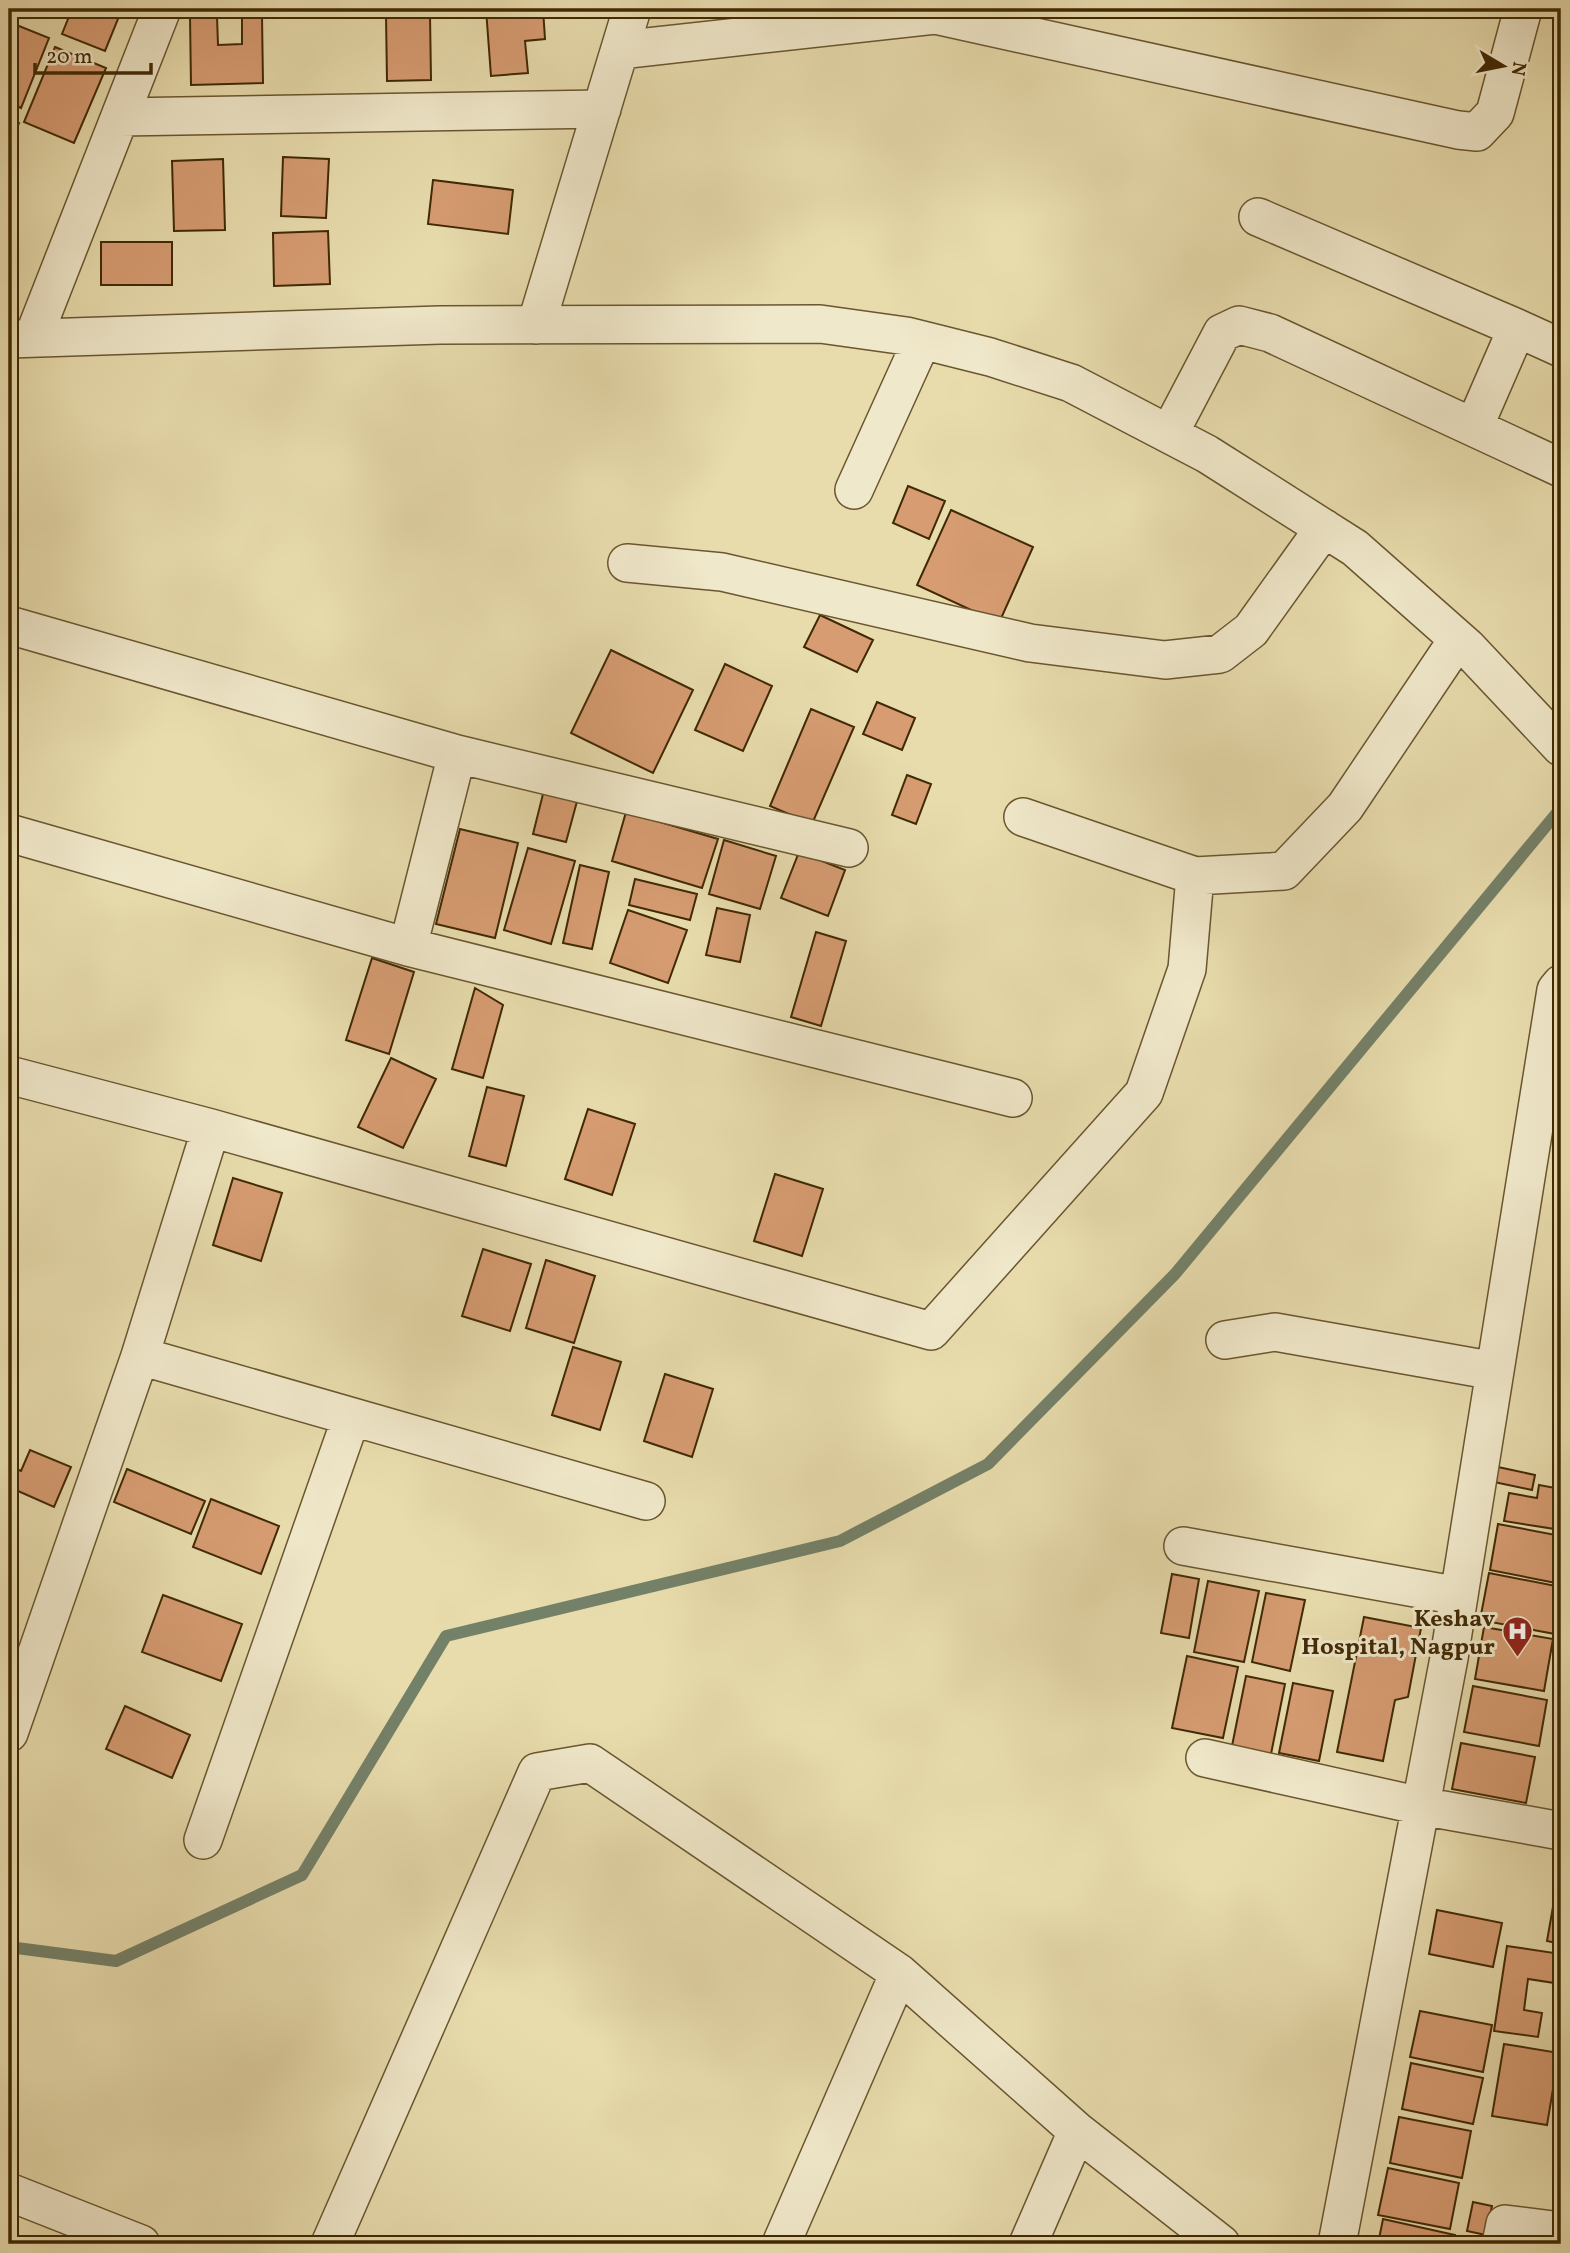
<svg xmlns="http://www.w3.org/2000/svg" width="1570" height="2253" viewBox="0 0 1570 2253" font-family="Vollkorn,serif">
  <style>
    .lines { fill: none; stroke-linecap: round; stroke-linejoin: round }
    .stream { stroke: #748169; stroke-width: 12 }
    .building { fill: #d79c72; stroke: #402905; stroke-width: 2 }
    .minor-casing { stroke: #6a562f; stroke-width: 40 }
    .minor { stroke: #f0e8ca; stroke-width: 37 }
    .labels { text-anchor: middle; stroke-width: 6; stroke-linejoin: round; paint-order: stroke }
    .poi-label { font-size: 24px; font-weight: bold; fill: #402905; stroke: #f0e8ca; text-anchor: end }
  </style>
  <rect width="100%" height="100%" fill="#e8dcad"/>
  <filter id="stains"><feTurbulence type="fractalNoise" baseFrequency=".00286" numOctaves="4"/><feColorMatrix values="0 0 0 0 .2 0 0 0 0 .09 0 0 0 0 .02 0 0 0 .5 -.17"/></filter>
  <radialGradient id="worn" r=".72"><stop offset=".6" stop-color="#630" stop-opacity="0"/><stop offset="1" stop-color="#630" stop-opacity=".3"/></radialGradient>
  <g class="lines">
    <path class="stream" d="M9 1947 116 1961 302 1875 446 1636 840 1541 988 1464 1175 1274 1561 808"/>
  </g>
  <path class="building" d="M72 9H122L105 51 62 34Z
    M486 9H543L545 39 525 41 528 73 491 76Z
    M430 15 431 80 387 81 386 16Z
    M190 16H217L218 45 242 44V17H262L263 83 191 85Z
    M9 22 49 38 21 108 9 102Z
    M55 47 106 68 74 143 24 122Z
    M9 119 19 123 9 146Z
    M283 157 329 159 326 218 281 216Z
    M223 159 225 230 174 231 172 161Z
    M433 180 513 190 508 234 428 224Z
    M328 231 330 284 274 286 273 233Z
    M101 242H172V285H101Z
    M908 486 945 501 929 539 893 523Z
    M951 510 1033 547 999 623 917 585Z
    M820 615 873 640 857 672 804 647Z
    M611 650 693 690 653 773 571 733Z
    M725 664 772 686 743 751 695 730Z
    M877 702 915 718 902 750 863 734Z
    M811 709 854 727 812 824 770 806Z
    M907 775 931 784 916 824 892 815Z
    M545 786 579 794 566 842 533 834Z
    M626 812 718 839 702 888 612 861Z
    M460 829 518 843 495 938 436 924Z
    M724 840 776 856 760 909 709 894Z
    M528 848 575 861 551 944 504 930Z
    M799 852 845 870 828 916 781 898Z
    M580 865 609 872 592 949 563 943Z
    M635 879 697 894 690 920 629 905Z
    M717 908 750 915 740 962 706 955Z
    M628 910 687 930 668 983 610 963Z
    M816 932 846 941 821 1026 791 1017Z
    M372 958 414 972 389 1054 346 1040Z
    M475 988 503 1005 483 1078 452 1069Z
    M391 1058 436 1079 403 1148 358 1127Z
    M487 1087 524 1096 506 1166 469 1156Z
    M588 1109 635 1124 612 1195 565 1179Z
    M775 1174 823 1189 802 1256 754 1241Z
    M233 1178 282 1193 261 1261 213 1245Z
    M483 1249 531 1264 510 1331 462 1316Z
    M546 1260 595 1276 574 1343 526 1328Z
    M573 1347 621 1362 600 1430 552 1415Z
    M665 1374 713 1389 692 1457 644 1441Z
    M9 1442 17 1445 9 1466 21 1471 30 1450 71 1467 54 1507 9 1487Z
    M1498 1467 1535 1475 1532 1490 1494 1482Z
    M127 1469 205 1501 191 1534 114 1502Z
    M1539 1485 1561 1489V1530L1504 1521 1509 1493 1537 1498Z
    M211 1499 279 1526 261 1574 193 1547Z
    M1498 1524 1561 1536V1584L1490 1570Z
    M1489 1573 1561 1587 1555 1634 1480 1620Z
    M1172 1574 1199 1579 1189 1638 1161 1633Z
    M1208 1581 1259 1591 1244 1662 1194 1652Z
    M1266 1593 1305 1600 1290 1671 1252 1662Z
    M163 1595 242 1624 221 1681 142 1652Z
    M1364 1617 1421 1628 1408 1697 1395 1700 1383 1761 1337 1752Z
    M1484 1627 1553 1639 1544 1691 1475 1679Z
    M1187 1656 1238 1667 1223 1738 1172 1728Z
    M1246 1676 1285 1684 1271 1754 1232 1746Z
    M1293 1683 1333 1691 1319 1761 1279 1753Z
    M1473 1686 1547 1700 1539 1746 1464 1732Z
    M125 1706 190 1735 172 1778 106 1749Z
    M1461 1743 1535 1757 1526 1803 1452 1789Z
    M1561 1861V1944L1547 1941Z
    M1437 1910 1502 1923 1493 1967 1429 1954Z
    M1507 1946 1561 1954V1984L1528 1979 1524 2010 1542 2013 1538 2037 1494 2031Z
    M1420 2011 1492 2025 1483 2072 1410 2057Z
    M1504 2044 1559 2053 1547 2125 1492 2116Z
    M1411 2063 1483 2078 1473 2124 1402 2109Z
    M1399 2117 1471 2131 1462 2178 1390 2163Z
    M1388 2168 1459 2183 1450 2229 1378 2215Z
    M1473 2202 1492 2206 1486 2235 1467 2231Z
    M1383 2219 1455 2235 1453 2244H1378Z"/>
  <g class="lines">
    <defs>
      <path id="minor" d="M620 50 935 15 1458 130 1477 132 1495 113 1523 9
        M120 117 602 109
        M1258 217 1517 328
        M536 325 632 9
        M33 338 162 9
        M9 339 440 325 820 324 906 336 990 357 1071 383 1207 454 1355 548 1467 647 1561 747
        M1474 427 1517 328 1561 348
        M1169 434 1222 333 1239 325 1270 333 1561 468
        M854 490 922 340
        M627 563 722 572 1030 643 1165 660 1220 654 1251 630 1324 528
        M9 625 457 754 408 947
        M457 754 849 848
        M9 833 408 947 1013 1098
        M1195 876 1284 871 1345 807 1458 639
        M9 1075 211 1128 931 1331 1144 1093 1187 969 1195 876 1023 817
        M211 1128 140 1356 646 1501
        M1225 1340 1275 1332 1495 1371
        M1183 1546 1459 1596
        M9 1733 140 1356
        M1205 1758 1421 1806 1561 1831
        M203 1840 351 1418
        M9 2192 141 2244
        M330 2244 537 1772 590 1763 899 1973 1077 2131 1221 2244
        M781 2244 899 1973
        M1028 2244 1077 2131
        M1337 2244 1449 1658 1556 990 1561 984
        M1501 2244 1505 2224 1561 2231"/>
    </defs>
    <use href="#minor" class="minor-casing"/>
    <use href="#minor" class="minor"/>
  </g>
  <defs>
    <symbol id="hospital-pin" viewBox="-11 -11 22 30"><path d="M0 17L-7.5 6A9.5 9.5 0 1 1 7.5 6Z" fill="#8f2418" stroke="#f0e8ca"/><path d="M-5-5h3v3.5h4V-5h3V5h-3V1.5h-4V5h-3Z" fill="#fff"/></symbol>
  </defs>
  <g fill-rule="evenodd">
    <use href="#hospital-pin" x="1500" y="1614" width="35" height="47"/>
  </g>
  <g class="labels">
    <g class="poi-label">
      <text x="1495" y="1626">Keshav<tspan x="1495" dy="28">Hospital, Nagpur</tspan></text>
    </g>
  </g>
  <rect width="1570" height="2253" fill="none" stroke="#e8dcad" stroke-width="35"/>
  <rect x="10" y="10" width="1549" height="2232" fill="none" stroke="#402905" stroke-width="3.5"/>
  <rect x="18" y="18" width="1535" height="2218" fill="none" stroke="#402905" stroke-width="2"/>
  <g transform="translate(1503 66) rotate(100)" stroke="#f0e8ca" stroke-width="5" paint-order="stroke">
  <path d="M0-5L12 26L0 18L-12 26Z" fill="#402905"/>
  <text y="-10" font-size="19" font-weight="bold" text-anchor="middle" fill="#402905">N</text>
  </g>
  <path d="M35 63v10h116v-10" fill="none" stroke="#402905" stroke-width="3.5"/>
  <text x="46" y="63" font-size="21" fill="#402905" stroke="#f0e8ca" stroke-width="5" paint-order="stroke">20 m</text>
  <rect width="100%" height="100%" filter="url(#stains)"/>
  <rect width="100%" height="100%" fill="url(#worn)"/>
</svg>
